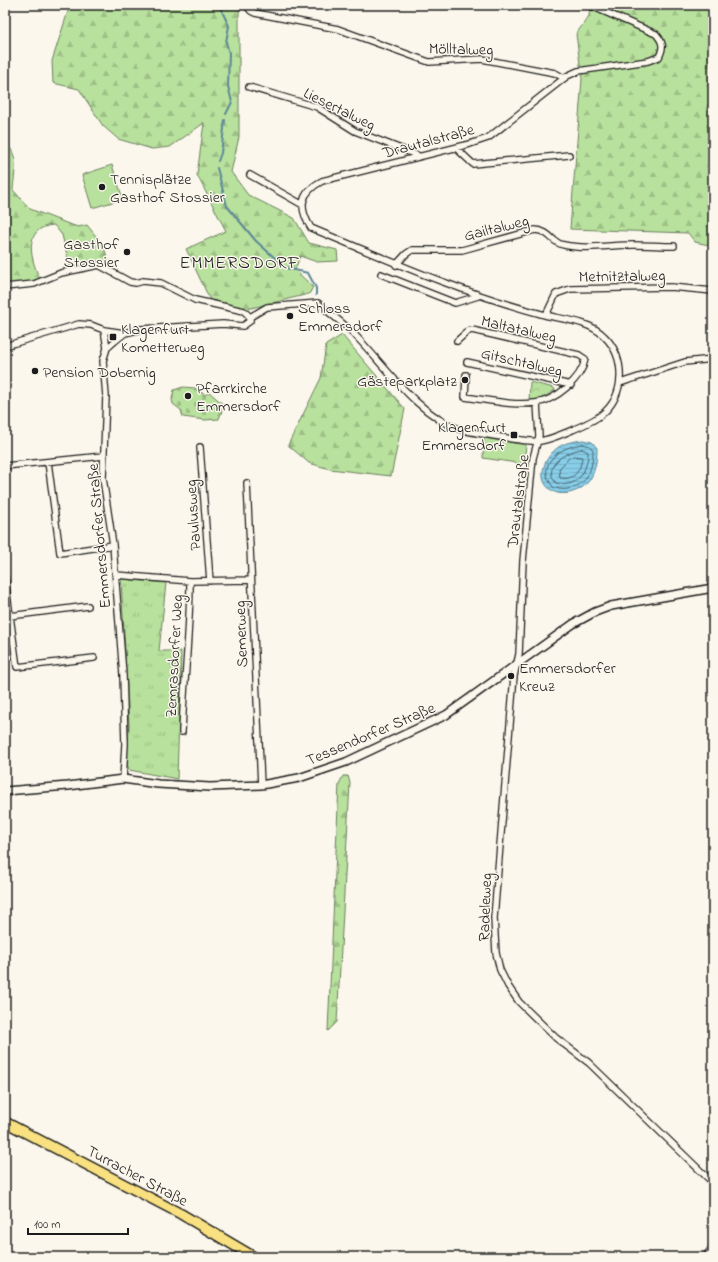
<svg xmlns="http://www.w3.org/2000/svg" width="718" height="1262" viewBox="0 0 718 1262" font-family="'Indie Flower',sans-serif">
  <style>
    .grass { fill: url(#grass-tufts); stroke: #6a7e5c }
    .forest { fill: url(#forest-firs); stroke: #6a7e5c }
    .cemetery { fill: url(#cemetery-stones); stroke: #6a7e5c }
    .park { fill: url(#park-crowns); stroke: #6a7e5c }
    .pitch { fill: #b8e19d; stroke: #6a7e5c }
    .water { fill: url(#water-rules); stroke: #5d8797 }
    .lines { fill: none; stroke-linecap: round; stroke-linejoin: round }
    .shore { stroke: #47636e; stroke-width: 1 }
    .stream { stroke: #5d8797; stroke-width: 2 }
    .minor-casing { stroke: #1c1c1c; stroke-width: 8 }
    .tertiary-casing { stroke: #1c1c1c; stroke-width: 10 }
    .primary-casing { stroke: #1c1c1c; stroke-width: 12 }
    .minor { stroke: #fbf7ec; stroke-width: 5.5 }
    .tertiary { stroke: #fbf7ec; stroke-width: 7 }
    .primary { stroke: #f9e181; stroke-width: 9 }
    .poi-dot { fill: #1c1c1c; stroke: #fbf7ec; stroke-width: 1.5 }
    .labels { text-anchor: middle; stroke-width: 3; stroke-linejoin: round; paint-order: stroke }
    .street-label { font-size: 16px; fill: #1c1c1c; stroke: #fbf7ec }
    .poi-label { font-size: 16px; fill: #1c1c1c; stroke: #fbf7ec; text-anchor: start }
    .quarter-label { font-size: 18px; letter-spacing: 1px; fill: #1c1c1c; stroke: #fbf7ec }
  </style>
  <defs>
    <pattern id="grass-tufts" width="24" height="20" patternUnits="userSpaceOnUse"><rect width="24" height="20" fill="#b8e19d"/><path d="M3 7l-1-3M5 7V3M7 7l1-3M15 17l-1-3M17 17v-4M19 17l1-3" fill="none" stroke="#9ec087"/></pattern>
    <pattern id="forest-firs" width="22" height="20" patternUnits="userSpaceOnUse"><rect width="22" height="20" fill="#b8e19d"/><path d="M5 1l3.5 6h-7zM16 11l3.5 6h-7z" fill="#9ec087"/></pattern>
    <pattern id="cemetery-stones" width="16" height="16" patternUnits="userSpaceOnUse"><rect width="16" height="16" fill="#b8e19d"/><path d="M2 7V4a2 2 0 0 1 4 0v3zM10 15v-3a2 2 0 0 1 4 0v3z" fill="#9ec087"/></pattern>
    <pattern id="park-crowns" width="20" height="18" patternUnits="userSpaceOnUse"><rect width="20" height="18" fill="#b8e19d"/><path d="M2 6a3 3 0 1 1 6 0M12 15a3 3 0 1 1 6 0" fill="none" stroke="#9ec087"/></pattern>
    <pattern id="water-rules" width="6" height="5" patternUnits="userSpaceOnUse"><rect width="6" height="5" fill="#88cee9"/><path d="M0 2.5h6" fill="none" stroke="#75b0c7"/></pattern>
  </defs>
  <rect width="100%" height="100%" fill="#fbf7ec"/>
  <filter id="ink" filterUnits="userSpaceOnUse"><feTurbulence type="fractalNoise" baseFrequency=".025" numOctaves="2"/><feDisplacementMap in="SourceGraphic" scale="8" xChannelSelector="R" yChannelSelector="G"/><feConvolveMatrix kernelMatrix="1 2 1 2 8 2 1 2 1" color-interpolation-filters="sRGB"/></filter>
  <g filter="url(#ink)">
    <path class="grass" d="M121 579 166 583 159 651H181L177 779 129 770 127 764 129 725Z"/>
    <path class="forest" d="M70 5H239V137L231 172 248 195 294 218 309 243 337 250 338 261 317 262 300 256 295 270 313 287 309 294 247 309 210 300 186 249 226 231 197 175 204 123 170 147 152 149 118 139 103 126 79 89 53 83 52 61Z
      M590 5H713V246L695 242 688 233 570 229 582 79 576 34 589 16Z
      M5 143C20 154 14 174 13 190L30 209 66 223 78 227 87 225 103 245 112 271C98 265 86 268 71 271L62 235 54 225C21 227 31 262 41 281L5 287Z
      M342 335 405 409 391 476 330 469 309 463 288 445 321 378 326 345Z
      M343 776H348L350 783 337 1022 328 1031 339 784Z"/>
    <path class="cemetery" d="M183 387 195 388 205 395 209 392 224 405 219 419 205 420 183 417 181 410 173 404 172 399 174 390Z"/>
    <path class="park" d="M530 382 554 388 555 390 543 398 529 401Z"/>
    <path class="pitch" d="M112 165 123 199 92 208 82 175Z
      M484 438 526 445 524 464 483 458Z"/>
    <path class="water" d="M583 440 592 442 597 448C597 469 592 488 569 493 564 494 556 494 551 490 534 478 546 453 562 445 568 442 575 441 583 440Z"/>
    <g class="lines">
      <path class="shore" d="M583 444 590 446 593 450C593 468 588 485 568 489 563 490 557 489 553 487 534 463 562 446 583 444Z
        M582 449 588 452C588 470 577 490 556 483 541 465 567 451 582 449Z
        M574 456 582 457C581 470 574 481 560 478L559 469 568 459Z"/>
      <path class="stream" d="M219 5 229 26 226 42 229 53 228 86 232 102 226 114
        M218 161 221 153 225 120
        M217 168 227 206 256 241 286 268 308 273 316 288V295"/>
      <defs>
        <path id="minor" d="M246 5 251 11 255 13 338 29 429 62 482 59 555 73 564 78
          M249 87 317 107 355 131 419 156
          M456 148 473 164 569 155
          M250 175 303 205
          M396 265 406 254 412 250H462L535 230C551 231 551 243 564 245 587 250 611 245 634 245 647 245 661 246 674 246
          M381 274 455 303 478 296
          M5 287 34 284 61 273 99 265 130 282 136 283 143 281 161 283 195 300 244 311 250 317
          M546 315 556 294 570 289 671 287 713 291
          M250 317 267 307 318 303C329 313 342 322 352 332 384 364 415 413 459 429 468 432 532 443 540 441 553 439 591 423 601 415 626 396 626 357 604 336 589 321 565 320 545 315 462 293 390 261 311 228 298 207 300 193 322 181L470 144 488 138 567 76 578 71 648 61 659 57C664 47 663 42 656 34L589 5
          M104 330 107 348
          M457 341 468 331 472 330 579 355 585 359C582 379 555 401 535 403 513 406 488 400 465 397L466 375
          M5 346 79 324 91 325 104 330 125 333
          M467 362 571 385
          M620 383 685 362 713 359
          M537 403 539 436 533 458 523 561 519 654 514 676 494 918 496 953 500 970 508 986 519 1002 556 1038 589 1063 713 1183
          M200 447 210 581
          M48 462 60 553 113 545
          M5 466 103 456
          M247 483 261 785
          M116 575 190 581 251 580
          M5 578 10 616 88 606
          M10 616 17 667 94 658
          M182 732C184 681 190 631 190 581
          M123 779 125 744 123 675 113 545 103 478 106 396 103 361 107 348 115 341 125 333 141 329 223 324 243 326 250 321V317
          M705 1257 713 1247"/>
        <path id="tertiary" d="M5 791 68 786 123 779 158 784 210 787 261 785 299 778 346 762 446 715 573 624 595 612 611 606 713 588"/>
        <path id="primary" d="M5 1122 181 1214 254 1257"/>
      </defs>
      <use href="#minor" class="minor-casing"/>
      <use href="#tertiary" class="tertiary-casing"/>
      <use href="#primary" class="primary-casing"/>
      <use href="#minor" class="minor"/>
      <use href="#tertiary" class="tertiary"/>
      <use href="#primary" class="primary"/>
    </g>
  </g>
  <g class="poi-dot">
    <circle cx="102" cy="187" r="4"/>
    <circle cx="127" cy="252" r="4"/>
    <circle cx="290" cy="316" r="4"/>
    <rect x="109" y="333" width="8" height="8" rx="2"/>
    <circle cx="35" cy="371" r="4"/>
    <circle cx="465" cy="380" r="4"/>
    <circle cx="188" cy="396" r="4"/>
    <rect x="510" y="431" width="8" height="8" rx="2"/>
    <circle cx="511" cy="676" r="4"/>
  </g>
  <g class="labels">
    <g class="street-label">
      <text transform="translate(461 48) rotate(1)" y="6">Mölltalweg</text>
      <text transform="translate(340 108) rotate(26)" y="6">Liesertalweg</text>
      <text transform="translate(428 140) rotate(-15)" y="6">Drautalstraße</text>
      <text transform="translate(496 227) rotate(-14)" y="6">Gailtalweg</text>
      <text transform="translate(622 275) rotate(-1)" y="6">Metnitztalweg</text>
      <text transform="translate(519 328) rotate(13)" y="6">Maltatalweg</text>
      <text transform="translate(522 361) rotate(13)" y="6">Gitschtalweg</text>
      <text transform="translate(517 501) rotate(-83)" y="6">Drautalstraße</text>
      <text transform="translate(192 515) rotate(-94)" y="6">Paulusweg</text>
      <text transform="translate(98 536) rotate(-95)" y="6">Emmersdorfer Straße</text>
      <text transform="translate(240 634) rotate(-92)" y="6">Semerweg</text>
      <text transform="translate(173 656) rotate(-87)" y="6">Zemrasdorfer Weg</text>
      <text transform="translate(370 733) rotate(-23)" y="6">Tessendorfer Straße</text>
      <text transform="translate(484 907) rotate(-88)" y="6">Radeleweg</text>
      <text transform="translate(138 1175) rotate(28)" y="6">Turracher Straße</text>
    </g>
    <g class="poi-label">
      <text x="110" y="184">Tennisplätze<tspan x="110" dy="18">Gasthof Stossier</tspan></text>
      <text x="119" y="249" text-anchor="end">Gasthof<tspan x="119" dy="18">Stossier</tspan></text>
      <text x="298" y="313">Schloss<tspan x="298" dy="18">Emmersdorf</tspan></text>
      <text x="121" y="334">Klagenfurt<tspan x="121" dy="18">Kometterweg</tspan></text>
      <text x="43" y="377">Pension Dobernig</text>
      <text x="457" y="386" text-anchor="end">Gästeparkplatz</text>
      <text x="196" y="393">Pfarrkirche<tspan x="196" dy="18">Emmersdorf</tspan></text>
      <text x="506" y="432" text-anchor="end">Klagenfurt<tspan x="506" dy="18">Emmersdorf</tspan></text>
      <text x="519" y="673">Emmersdorfer<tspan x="519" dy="18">Kreuz</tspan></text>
    </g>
    <g class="quarter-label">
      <text x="240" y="268">EMMERSDORF</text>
    </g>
  </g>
  <rect width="718" height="1262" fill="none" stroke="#fbf7ec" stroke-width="20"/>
  <rect x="10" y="10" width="698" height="1242" fill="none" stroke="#1c1c1c" stroke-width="1.5" filter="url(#ink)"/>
  <path d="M28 1228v6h100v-6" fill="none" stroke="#1c1c1c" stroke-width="2"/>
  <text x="34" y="1228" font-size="12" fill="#1c1c1c" stroke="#fbf7ec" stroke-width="3" paint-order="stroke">100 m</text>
</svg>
